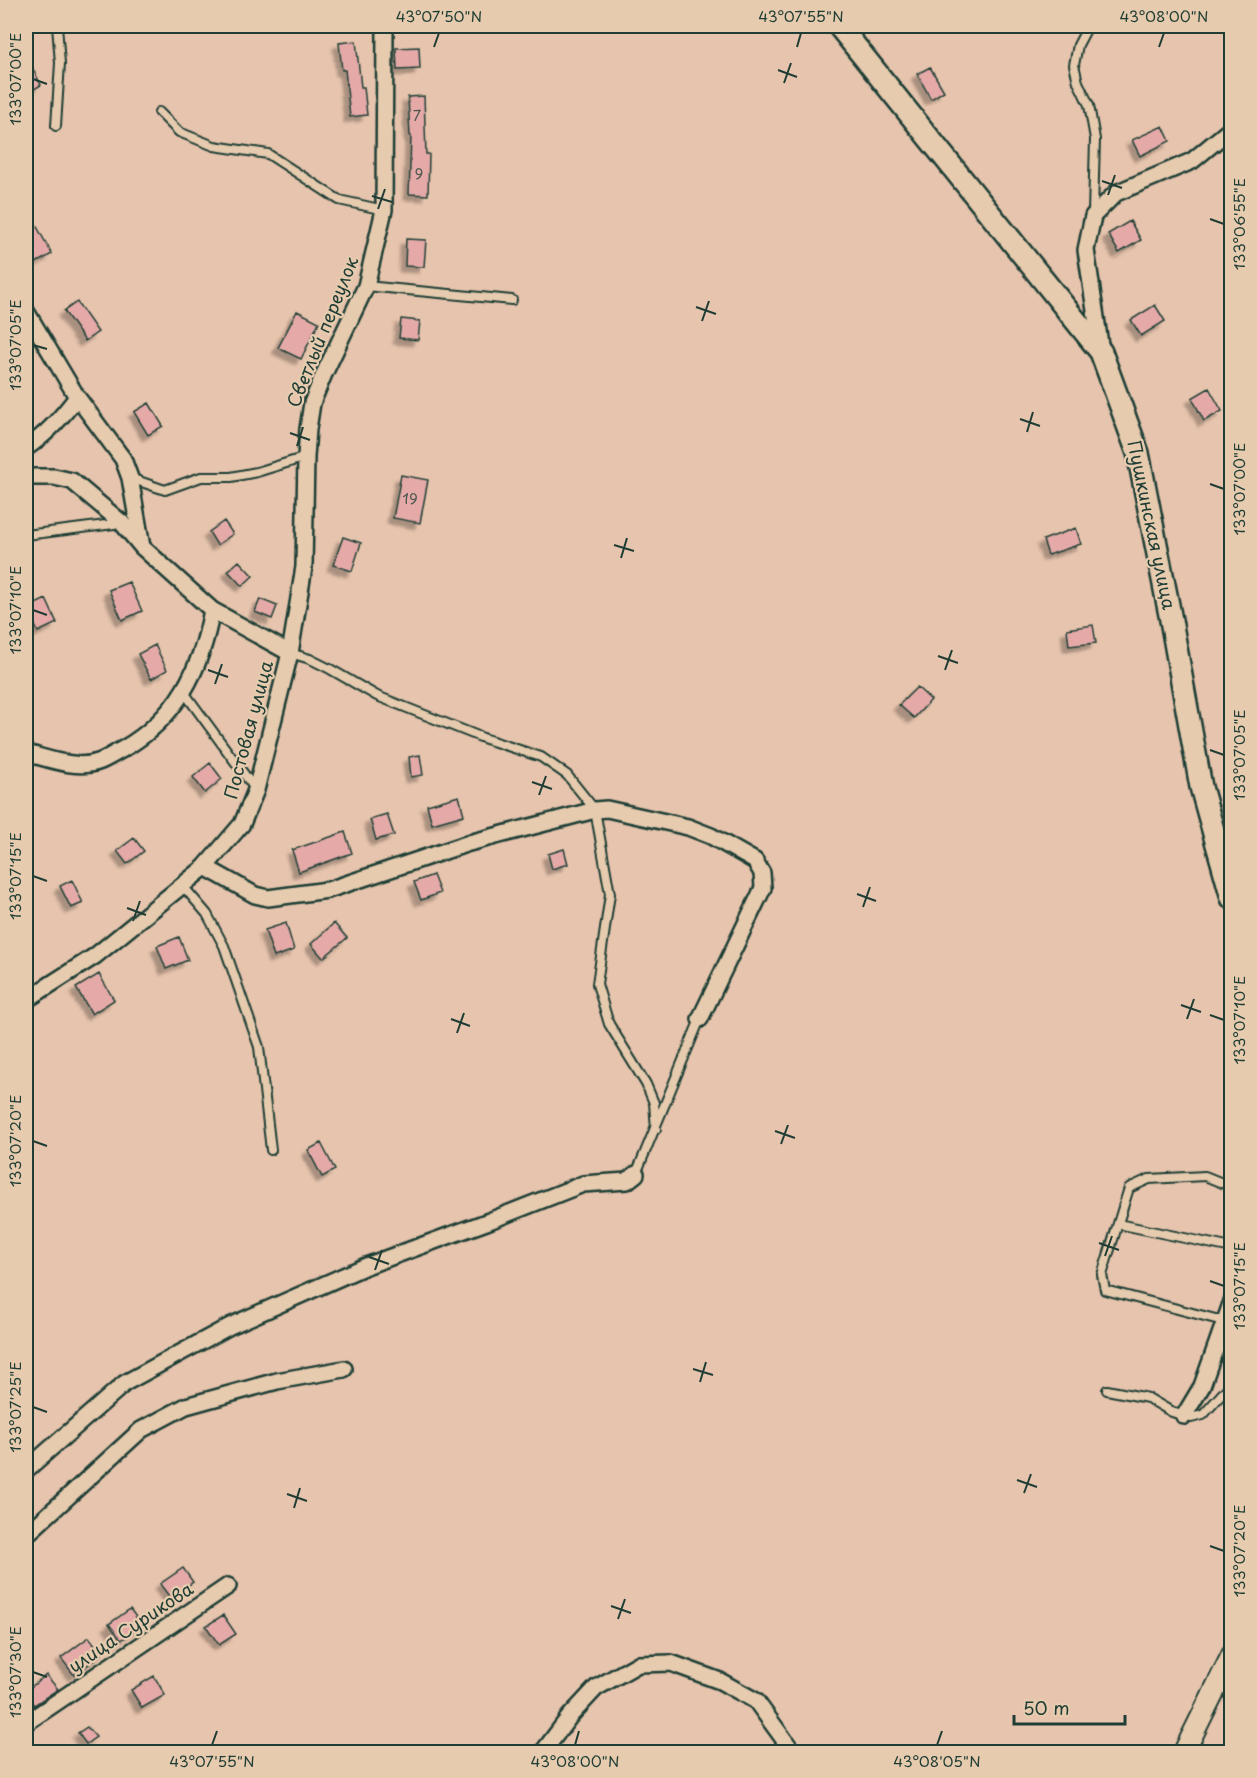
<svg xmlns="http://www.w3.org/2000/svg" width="1257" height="1778" viewBox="0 0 1257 1778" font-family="'Playpen Sans',sans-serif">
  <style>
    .building { fill: #e5aaa8; stroke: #1f3d34; stroke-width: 1.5; filter: url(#shadow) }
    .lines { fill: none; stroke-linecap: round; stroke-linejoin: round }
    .service-casing { stroke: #1f3d34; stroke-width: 12 }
    .minor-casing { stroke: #1f3d34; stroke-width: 20 }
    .tertiary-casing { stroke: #1f3d34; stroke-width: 24 }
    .secondary-casing { stroke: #1f3d34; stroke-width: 26 }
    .service { stroke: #e7cbae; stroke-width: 8 }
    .minor { stroke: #e7cbae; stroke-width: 15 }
    .tertiary { stroke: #e7cbae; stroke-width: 20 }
    .secondary { stroke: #e7cbae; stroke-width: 21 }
    .ticks { fill: none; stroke: #1f3d34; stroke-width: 2 }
    .labels { text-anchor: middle; stroke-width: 4.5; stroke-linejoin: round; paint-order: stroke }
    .number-label { font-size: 15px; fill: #505851 }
    .street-label { font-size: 18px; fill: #1f3d34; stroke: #e7cbae }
    .neatline { fill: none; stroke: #1f3d34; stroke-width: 2 }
    .ticks-label { font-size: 15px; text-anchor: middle; fill: #1f3d34 }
  </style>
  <defs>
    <filter id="shadow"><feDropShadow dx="-5.5" dy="5.5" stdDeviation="1.5" flood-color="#0004"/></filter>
  </defs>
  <rect width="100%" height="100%" fill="#e7c4ad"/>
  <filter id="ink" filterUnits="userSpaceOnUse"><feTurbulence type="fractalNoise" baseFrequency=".0167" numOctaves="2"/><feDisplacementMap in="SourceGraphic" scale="12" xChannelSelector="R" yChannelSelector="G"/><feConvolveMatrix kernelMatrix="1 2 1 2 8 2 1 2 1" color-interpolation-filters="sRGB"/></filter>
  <g filter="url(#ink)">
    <path class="building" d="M356 41 361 87H364L367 115 350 117 345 70H342L339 43Z
      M419 47 420 69 397 70 396 48Z
      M26 55 41 85 26 94Z
      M930 67 944 91 931 99 917 74Z
      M424 96 426 154H429L428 195 409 194 411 136H410L408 97Z
      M1163 126 1170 141 1140 156 1132 140Z
      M26 207 52 254 36 263 26 245Z
      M1130 221 1141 240 1119 253 1108 234Z
      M406 239 426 240 424 267 405 266Z
      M77 302 98 332 85 341 64 311Z
      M1155 305 1165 321 1141 336 1131 320Z
      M297 311 319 322 301 359 278 348Z
      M401 319 420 321 418 340 399 338Z
      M1209 388 1222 411 1204 421 1192 398Z
      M149 403 163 426 148 435 134 412Z
      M401 475 428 480 420 523 393 518Z
      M224 521 233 534 217 545 209 532Z
      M1076 528 1081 544 1048 555 1043 540Z
      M343 537 361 543 352 571 333 565Z
      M239 561 253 576 242 586 228 571Z
      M129 582 142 611 122 620 109 590Z
      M46 599 57 623 38 632 27 608Z
      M260 599 277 606 272 619 255 612Z
      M1093 625 1096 643 1069 646 1067 629Z
      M155 645 167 670 151 679 138 654Z
      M917 687 931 700 914 718 899 705Z
      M420 755 423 775 411 777 409 757Z
      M210 763 222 779 205 793 193 777Z
      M459 796 464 815 432 824 427 805Z
      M387 814 394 835 376 840 370 819Z
      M345 832 352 853 299 872 292 850Z
      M134 838 144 851 127 864 117 851Z
      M564 849 568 864 552 869 548 854Z
      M433 875 440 893 421 900 414 882Z
      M72 880 83 903 71 908 60 886Z
      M286 923 294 950 274 957 265 930Z
      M334 923 347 938 323 958 311 944Z
      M179 937 188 960 166 969 157 946Z
      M99 974 114 1000 92 1014 76 988Z
      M321 1143 335 1170 322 1177 308 1150Z
      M183 1568 193 1582 171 1599 160 1584Z
      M130 1609 142 1625 121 1640 109 1624Z
      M223 1615 236 1634 219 1645 206 1626Z
      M89 1637 102 1654 74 1675 61 1658Z
      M46 1675 58 1689 34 1705 26 1694V1691Z
      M154 1676 165 1695 142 1708 131 1690Z
      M87 1727 96 1737 86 1744 78 1733Z"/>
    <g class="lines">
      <defs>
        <path id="service" d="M1088 26 1078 45 1074 65 1078 82 1089 105 1095 139 1093 213
          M159 112 179 132 214 146 268 154 339 200 384 210
          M56 126 60 63 57 26
          M366 286 512 300
          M130 478 165 490 201 477H231L257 472 306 457
          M26 535 122 523
          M290 653 310 659 330 669 377 696 483 738 541 757 567 775 595 810 610 894 597 984 609 1024 646 1084 654 1103 656 1129
          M184 692 255 789
          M183 886 207 914 224 946 259 1047 271 1150
          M636 1174 700 1019
          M1118 1224 1232 1248
          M1227 1322 1105 1290 1102 1275 1129 1188 1149 1179 1205 1176 1232 1187
          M1225 1332 1226 1358 1232 1372
          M1107 1390 1148 1398 1172 1412 1191 1418 1203 1415 1232 1383"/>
        <path id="minor" d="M26 311 77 397 123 459 130 478 142 547
          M1101 351 1086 250 1093 216 1116 193 1192 161 1232 128
          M26 448C47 434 61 418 77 397
          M26 477H54L72 481 122 523 142 547 212 610 290 653
          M26 753C47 758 76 770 98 762 107 759 115 753 123 749 177 718 201 670 212 610
          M205 867 255 895 268 898 328 890 469 843 595 810 607 809 688 827 711 836 755 861 762 873 763 888 700 1019
          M26 1000 95 956 205 867 242 824 256 790 290 653 304 567 306 457 308 429 312 403 324 374 366 286 384 210 385 26
          M1184 1416 1202 1386 1232 1301
          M26 1470 125 1383 230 1326 366 1266 489 1221 583 1184 627 1181 636 1174
          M26 1535 141 1430 186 1406 277 1381 344 1369
          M26 1723 228 1586
          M543 1752 570 1716 596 1688 638 1664 671 1663 720 1681 756 1701 793 1752"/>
        <path id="tertiary" d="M1184 1752 1232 1655"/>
        <path id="secondary" d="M839 26 1101 352 1138 453 1171 620 1201 787 1232 898"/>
      </defs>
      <use href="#service" class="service-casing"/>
      <use href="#minor" class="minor-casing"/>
      <use href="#tertiary" class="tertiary-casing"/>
      <use href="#secondary" class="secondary-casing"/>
      <use href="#service" class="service"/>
      <use href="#minor" class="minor"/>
      <use href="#tertiary" class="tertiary"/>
      <use href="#secondary" class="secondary"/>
    </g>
  </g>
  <path class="ticks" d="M434 47 439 33M797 47 801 33M1159 47 1164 33M778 70 797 77M33 79 47 84M784 83 791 63M1102 181 1122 188M1108 195 1115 175M372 196 392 202M378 209 385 189M1210 219 1224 224M696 307 716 314M702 321 709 301M33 345 47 349M1020 419 1040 426M1027 432 1033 412M290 433 310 440M297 446 303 427M1210 484 1224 489M614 545 634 551M621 558 627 538M33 610 47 615M938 656 958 663M208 670 228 677M945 670 952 650M215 684 222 664M1210 750 1224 755M532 782 552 789M539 795 546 776M33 876 47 881M857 894 876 901M863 907 870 887M127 908 146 915M133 921 140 901M1181 1005 1201 1012M1210 1015 1224 1020M451 1019 470 1026M1187 1019 1194 999M457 1033 464 1013M775 1131 795 1138M33 1141 47 1146M781 1144 788 1125M1099 1243 1119 1250M1105 1256 1112 1236M369 1257 389 1264M375 1270 382 1250M1210 1281 1224 1286M693 1369 713 1375M700 1382 706 1362M33 1407 47 1412M1017 1480 1037 1487M1024 1493 1031 1474M287 1494 307 1501M294 1508 300 1488M1210 1546 1224 1551M611 1606 631 1613M618 1619 625 1599M33 1672 47 1677M212 1745 217 1731M575 1745 579 1731M937 1745 942 1731"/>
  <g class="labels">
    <g class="number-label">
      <text x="417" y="121">7</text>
      <text x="419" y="179">9</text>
      <text x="410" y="504">19</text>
    </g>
    <g class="street-label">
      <text transform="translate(323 332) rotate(-68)" y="6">Светлый переулок</text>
      <text transform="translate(1151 525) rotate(78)" y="6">Пушкинская улица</text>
      <text transform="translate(249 730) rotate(-75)" y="6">Постовая улица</text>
      <text transform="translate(131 1628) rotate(-34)" y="6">улица Сурикова</text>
    </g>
  </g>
  <rect width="1257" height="1778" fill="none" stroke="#e7cbae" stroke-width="66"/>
  <path d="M1014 1715v9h111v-9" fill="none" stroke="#1f3d34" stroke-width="3"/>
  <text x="1023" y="1715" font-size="18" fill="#1f3d34" stroke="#e7cbae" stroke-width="4.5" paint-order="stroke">50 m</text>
  <rect x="33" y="33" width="1191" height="1712" class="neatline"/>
  <g class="ticks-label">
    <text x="439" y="22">43°07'50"N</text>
    <text x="801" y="22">43°07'55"N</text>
    <text x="1164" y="22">43°08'00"N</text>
    <text transform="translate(16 79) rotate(-90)" y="5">133°07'00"E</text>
    <text transform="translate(1240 224) rotate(-90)" y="5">133°06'55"E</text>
    <text transform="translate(16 345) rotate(-90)" y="5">133°07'05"E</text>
    <text transform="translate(1240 489) rotate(-90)" y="5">133°07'00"E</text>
    <text transform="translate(16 610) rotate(-90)" y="5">133°07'10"E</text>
    <text transform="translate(1240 755) rotate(-90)" y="5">133°07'05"E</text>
    <text transform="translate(16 876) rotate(-90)" y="5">133°07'15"E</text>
    <text transform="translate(1240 1020) rotate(-90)" y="5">133°07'10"E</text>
    <text transform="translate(16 1141) rotate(-90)" y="5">133°07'20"E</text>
    <text transform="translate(1240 1286) rotate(-90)" y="5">133°07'15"E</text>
    <text transform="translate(16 1407) rotate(-90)" y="5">133°07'25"E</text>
    <text transform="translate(1240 1551) rotate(-90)" y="5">133°07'20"E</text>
    <text transform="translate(16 1672) rotate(-90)" y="5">133°07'30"E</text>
    <text x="212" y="1767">43°07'55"N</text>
    <text x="575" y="1767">43°08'00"N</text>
    <text x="937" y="1767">43°08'05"N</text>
  </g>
</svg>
